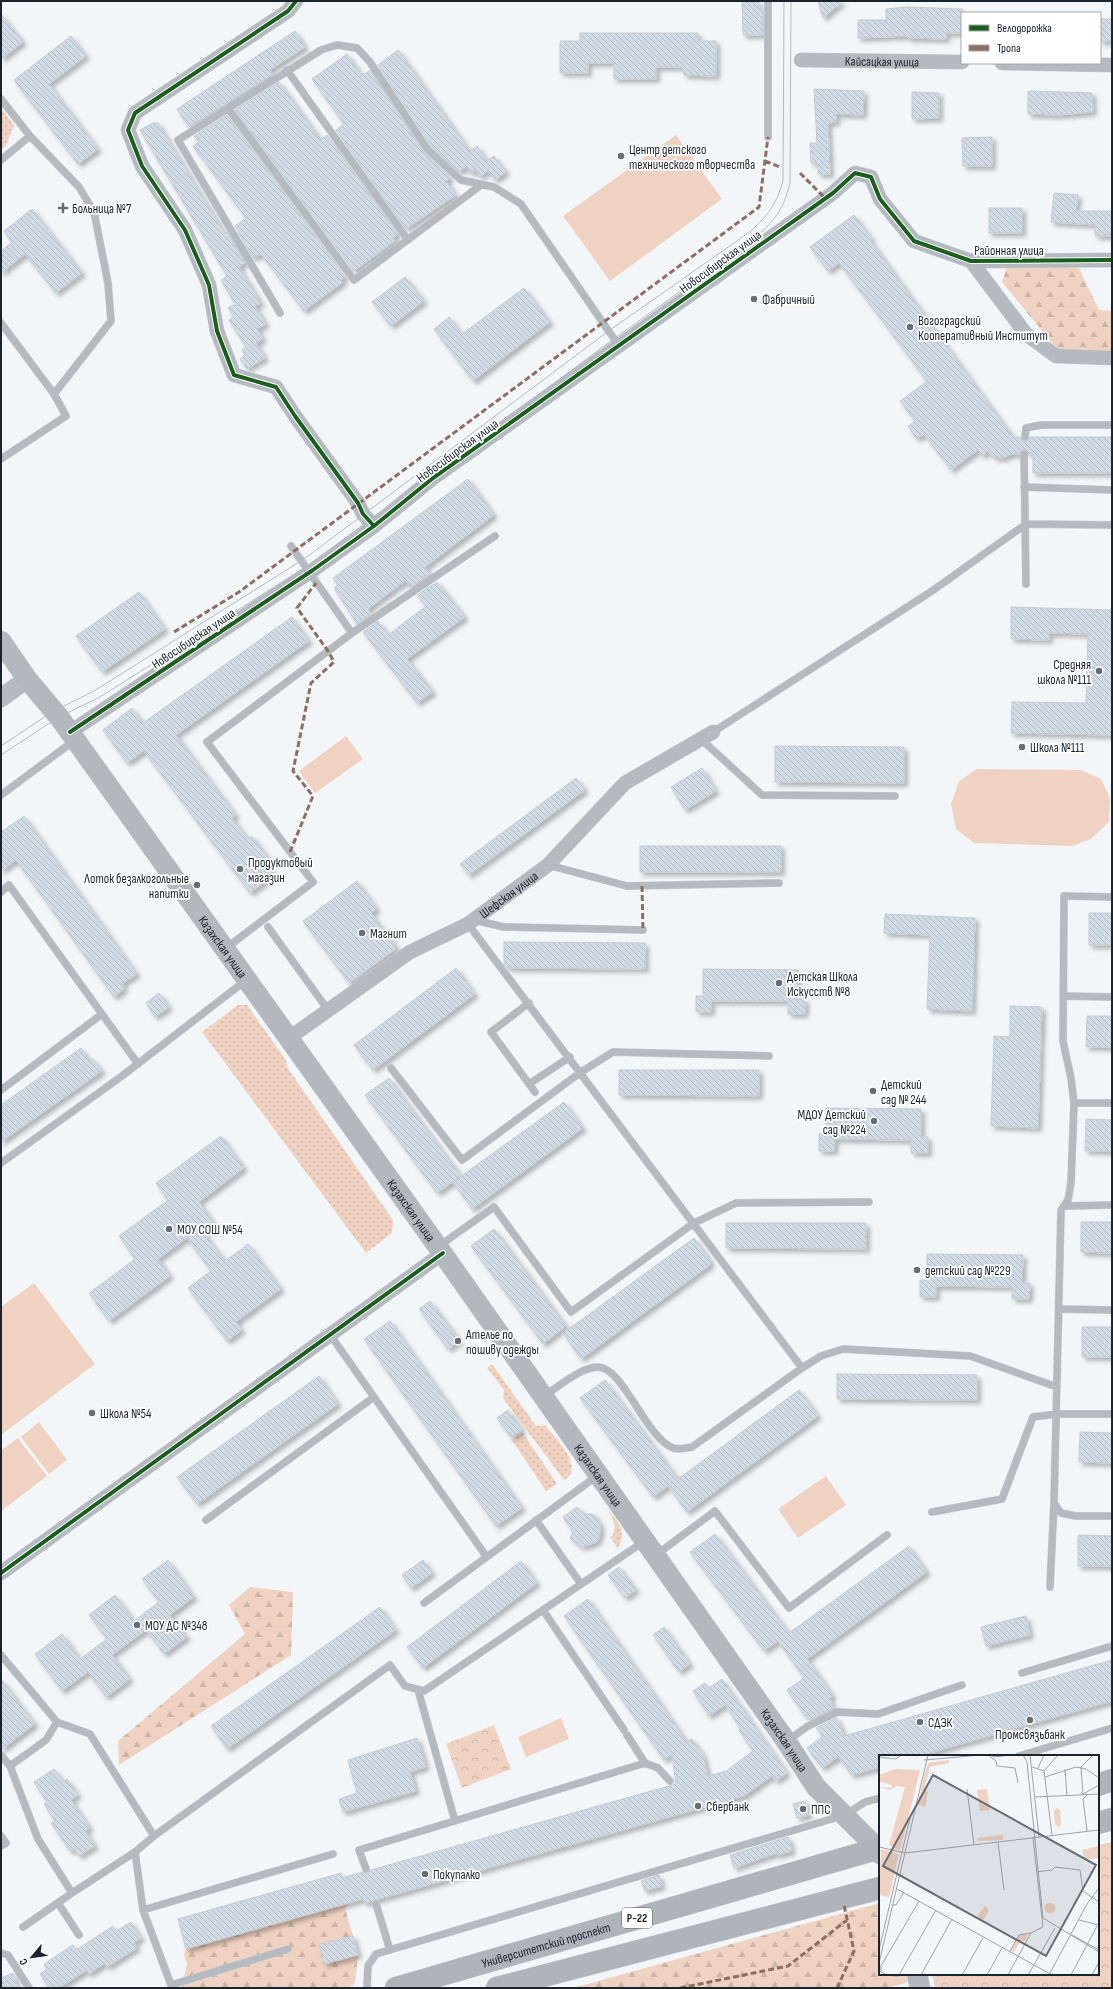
<svg xmlns="http://www.w3.org/2000/svg" width="1113" height="1989" viewBox="0 0 1113 1989" font-family="'Sofia Sans Condensed',sans-serif">
  <style>
    .grass { fill: url(#grass-dots) }
    .forest { fill: url(#forest-firs) }
    .park { fill: url(#park-crowns) }
    .pitch { fill: #efd2c1 }
    .building { fill: url(#building-back-hatch); stroke: #c6cbd1; filter: url(#shadow) }
    .lines { fill: none; stroke-linecap: round; stroke-linejoin: round }
    .service-casing { stroke: #cdd0d3; stroke-width: 8 }
    .minor-casing { stroke: #cdd0d3; stroke-width: 15 }
    .tertiary-casing { stroke: #cdd0d3; stroke-width: 19 }
    .secondary-casing { stroke: #cdd0d3; stroke-width: 21 }
    .trunk-casing { stroke: #cdd0d3; stroke-width: 23 }
    .service { stroke: #b4babf; stroke-width: 7 }
    .minor { stroke: #b4babf; stroke-width: 14 }
    .tertiary { stroke: #b4babf; stroke-width: 18 }
    .secondary { stroke: #b2b8be; stroke-width: 20 }
    .trunk { stroke: #aeb4ba; stroke-width: 22 }
    .tram { stroke: #b7babe; stroke-width: 1 }
    .quiet { stroke: #8d6e63; stroke-width: 3; stroke-dasharray: 6 3; stroke-linecap: butt }
    .cycleway-casing { stroke: #fff; stroke-width: 6 }
    .cycleway { stroke: #1b5e20; stroke-width: 4 }
    .poi-dot { fill: #676d74; stroke: #fff; stroke-width: 1.5 }
    .labels { text-anchor: middle; stroke-width: 3.5; stroke-linejoin: round; paint-order: stroke }
    .shield { fill: #fff; stroke: #5f656c; stroke-width: 1 }
    .shield-label { font-size: 12px; font-weight: bold; fill: #1b232d }
    .street-label { font-size: 13px; fill: #1b232d; stroke: #fff }
    .poi-label { font-size: 13px; fill: #1b232d; stroke: #fff; text-anchor: start }
    .inset-road { fill: none; stroke: #9da2a7; stroke-width: 1 }
    .view { fill: #676d74; fill-opacity: 0.15; stroke: #676d74; stroke-width: 2 }
    .inset-edge { fill: none; stroke: #1b232d; stroke-width: 2 }
  </style>
  <defs>
    <pattern id="grass-dots" width="8" height="8" patternUnits="userSpaceOnUse"><rect width="8" height="8" fill="#efd2c1"/><path d="M2 2h.1M6 6h.1" fill="none" stroke="#ccb4a6" stroke-width="1.8" stroke-linecap="round"/></pattern>
    <pattern id="forest-firs" width="22" height="20" patternUnits="userSpaceOnUse"><rect width="22" height="20" fill="#efd2c1"/><path d="M5 1l3.5 6h-7zM16 11l3.5 6h-7z" fill="#ccb4a6"/></pattern>
    <pattern id="park-crowns" width="20" height="18" patternUnits="userSpaceOnUse"><rect width="20" height="18" fill="#efd2c1"/><path d="M2 6a3 3 0 1 1 6 0M12 15a3 3 0 1 1 6 0" fill="none" stroke="#ccb4a6"/></pattern>
    <pattern id="building-back-hatch" width="6" height="6" patternUnits="userSpaceOnUse"><rect width="6" height="6" fill="#d1dbe6"/><path d="M-1 5l2 2M0 0l6 6M5-1l2 2" fill="none" stroke="#b3bcc6"/></pattern>
    <filter id="shadow"><feDropShadow dx="3.5" dy="3.5" stdDeviation="2" flood-color="#0004"/></filter>
  </defs>
  <rect width="100%" height="100%" fill="#f3f6f9"/>
  <path class="grass" d="M1 108 14 125 7 143 1 151Z
    M238 1005H247L286 1060 287 1067 393 1220 392 1233 366 1253 202 1032Z
    M492 1364 536 1426 545 1425C555 1438 586 1467 564 1480L503 1398 504 1390 487 1368Z
    M523 1433 557 1484 546 1491 512 1440Z
    M609 1510C619 1525 627 1530 618 1548L610 1537 613 1535 615 1526Z"/>
  <path class="forest" d="M1007 267 1079 268 1099 310 1112 311V355L1061 354 1002 282Z
    M250 1587 293 1592 291 1655 119 1765 118 1741 245 1634 229 1605Z
    M349 1903 345 1908 353 1936 319 1944 324 1964 358 1955 355 1983 349 1988H182L187 1963 184 1955 186 1949Z
    M880 1903V1974H912L913 1975 905 1983 888 1988H573Z"/>
  <path class="park" d="M494 1725 511 1769 462 1788 446 1744Z
    M1112 1842V1988H935L932 1974H1098V1845Z"/>
  <path class="pitch" d="M676 135 722 199 610 281 563 216Z
    M346 736 363 759 315 793 299 771Z
    M977 769 1081 770 1101 779 1110 798 1109 822 1091 839 1072 846 974 843 956 829 951 804 959 781Z
    M34 1283 95 1364 1 1435V1307Z
    M39 1422 67 1460 49 1474 21 1437Z
    M18 1438 47 1476 1 1511V1450Z
    M826 1476 846 1505 798 1538 778 1509Z
    M561 1718 569 1739 526 1757 518 1737Z"/>
  <path class="building" d="M818 1H843L823 18Z
    M742 2H759V9H763V35H743Z
    M907 7 962 9V33H946V39L908 38V36L858 38V20H886V9Z
    M1 14 23 42 1 59Z
    M1100 19H1112V41L1100 42Z
    M295 31 305 47 270 70 273 74 189 127 177 109Z
    M580 33H698V41H716V76L684 75 683 67H656V79H614V63H588V73H560V41H580Z
    M71 36 86 56 49 84 98 149 78 164 14 80Z
    M398 50 470 151 477 146 487 161 494 156 506 172 495 180 488 171 480 177 475 170 471 173 466 167 459 172 432 147 378 65Z
    M347 54 362 76 370 70 424 153 451 178 446 181 456 195 406 229 336 130 344 124 312 79Z
    M279 82 321 140 327 135 398 234 393 238 395 241 354 271 235 110Z
    M814 89 864 91 863 115 836 114V122L828 123 830 174H818V163H811L810 143H817Z
    M1028 91 1092 93 1093 112 1058 115 1028 114Z
    M912 92 939 93V118L912 119Z
    M227 115 345 277 341 280 343 282 304 311 261 254 253 258 235 226 246 218 193 146 199 142 194 136Z
    M153 123H158L225 234 227 232 245 263 239 267 261 303 255 306 266 324 257 329 263 339 256 343 265 358 247 369 240 359 245 355 242 350 246 347 229 320 234 317 228 308 235 304 221 280 227 276 140 130Z
    M992 137V166H963L962 138Z
    M1054 193 1078 195 1076 211H1112V236H1095V225L1051 222Z
    M989 208H1022V233H989Z
    M32 209 82 273 56 293 25 254 1 273V251L12 242 4 231Z
    M854 215 872 239 870 240 1013 437H1020L1022 441 1025 442 1029 440 1030 437H1112V473H1033V454H1029L1024 449 1021 450 1019 454H1012L1003 458 993 457 988 451 982 456 978 450 951 470 924 434 917 439 908 426 915 421 900 401 927 381 839 263 828 271 810 247Z
    M405 277 424 301 391 326 372 302Z
    M524 288 550 322 473 381 434 329 449 317 462 334Z
    M468 479 494 515 425 567 430 574 411 587 405 581 368 609 372 614 357 624 334 588 338 585 333 578Z
    M437 582 465 617 407 659 433 692 417 703 363 632 378 621 388 635 426 606 417 595Z
    M139 592 165 629 102 672 76 636Z
    M1011 607 1112 610V735L1011 733 1012 702 1086 703 1088 634 1049 633V640L1011 639Z
    M292 617 309 641 176 735 236 815 232 818 248 839 252 836 270 860 266 863 275 874 250 893 144 751 127 763 103 730 132 708 143 723Z
    M775 746 904 747V783L775 782Z
    M702 768 716 791 685 810 671 787Z
    M576 778 585 790 469 875 460 864Z
    M24 816 137 974 123 983 124 989 114 997 16 860 1 871V832Z
    M640 846H781V872H640Z
    M357 881 377 909 371 913 397 948 349 983 303 921Z
    M1089 913H1112V945H1089Z
    M885 914 975 918 972 1011 927 1009 930 935 884 933Z
    M504 942 645 943V969L508 968 504 964Z
    M456 968 475 994 373 1070 354 1045Z
    M703 969 798 970 797 999H805V1014H788V1001H711V1012H696V996H703Z
    M159 993 169 1007 155 1017 146 1003Z
    M1010 1006 1042 1007 1038 1128 991 1126 994 1036 1010 1037Z
    M1087 1016H1112V1047H1086Z
    M81 1048 90 1061 93 1059 102 1071 1 1142V1105Z
    M619 1070H759V1096L619 1095Z
    M389 1078 461 1176 437 1193 365 1095Z
    M564 1102 583 1128 472 1209 453 1182Z
    M826 1108 921 1109V1137H928V1153H911V1140L835 1139 834 1151H819V1134H826Z
    M1086 1119 1112 1120V1151H1085Z
    M221 1136 244 1168 199 1202 215 1225 204 1233 225 1261 248 1244 281 1289 236 1322 242 1330 227 1341 188 1288 211 1271 187 1238 158 1259 170 1276 109 1321 89 1293 135 1259 119 1236 168 1200 156 1183Z
    M1081 1222H1112V1253L1081 1252Z
    M726 1223H866V1249L726 1248Z
    M494 1229 566 1326 543 1344 471 1246Z
    M694 1238 710 1260V1265L581 1359 563 1333Z
    M927 1254 1023 1255 1022 1283H1030L1029 1299H1012V1287L936 1286V1297H920V1280H927Z
    M430 1301 460 1341 448 1349 419 1309Z
    M390 1321 522 1508 496 1526 364 1339Z
    M1082 1327H1112V1357H1082Z
    M837 1374 977 1375V1400L837 1399Z
    M319 1376 338 1404 197 1504 177 1477Z
    M605 1380 678 1479 799 1390 818 1416 687 1512 668 1486 653 1497 580 1398Z
    M508 1410 522 1430 511 1437 497 1418Z
    M1080 1432 1112 1433V1463L1079 1462Z
    M577 1507 584 1514H593L599 1522 601 1530 598 1541 589 1545 582 1547 570 1539 573 1532 563 1517Z
    M715 1534 789 1633 909 1546 927 1572 807 1659 833 1696 830 1699 834 1708 810 1720 806 1715 805 1716 787 1690 804 1678 778 1641 764 1651 690 1552Z
    M1078 1535 1112 1536V1566H1078Z
    M168 1560 194 1597 170 1615 187 1637 164 1654 146 1630 112 1655 130 1679 106 1697 88 1672 62 1691 35 1654 62 1634 80 1659 107 1639 89 1615 115 1595 134 1621 159 1602 142 1579Z
    M423 1560 432 1573 411 1588 402 1575Z
    M521 1561 537 1583 423 1668 407 1647Z
    M619 1567 636 1590 625 1598 608 1575Z
    M588 1599 687 1742 692 1739 703 1755 708 1776 726 1771 753 1751 739 1730 741 1729 725 1705 709 1716 693 1691 705 1683 709 1688 722 1679 787 1773 776 1781 772 1776 744 1796 365 1903 363 1899 186 1949 178 1919 341 1873 342 1878 362 1872 367 1874 371 1870 676 1784 672 1754 664 1760 564 1616Z
    M380 1607 396 1630 227 1749 211 1726Z
    M1026 1616 1030 1635 986 1646 981 1627Z
    M664 1627 690 1664 679 1672 653 1635Z
    M1112 1660V1701L919 1756H880V1767L852 1775 838 1757 822 1768 807 1748 823 1736 816 1728 837 1718 844 1736Z
    M1 1679 35 1724 1 1750Z
    M417 1738 426 1767 410 1772 416 1791 343 1812 339 1799 357 1793 348 1760Z
    M54 1769 63 1782 67 1779 78 1795 71 1800 90 1828 85 1831 95 1846 79 1856 75 1849 70 1851 51 1823 55 1821 44 1804 47 1802 34 1782Z
    M805 1801 809 1815 797 1818 793 1804Z
    M788 1837 792 1851 778 1855 777 1853 734 1868 730 1855Z
    M659 1875 662 1886 645 1891 641 1881Z
    M131 1922 141 1938 134 1943 137 1948 107 1967 105 1963 89 1974 87 1970 59 1988H49L40 1974 47 1969 44 1964 73 1945 76 1950 113 1926 116 1931Z
    M353 1936 358 1955 324 1964 319 1944Z
    M13 1973 18 1988H1V1978Z"/>
  <g class="lines">
    <defs>
      <path id="service" d="M287 70 408 240
        M1 99 30 136 1 160
        M228 108 354 280 481 185
        M768 137V1
        M280 313 178 140 321 50 337 45 357 48 370 62 428 150 461 180 494 187 521 204 619 346
        M1 323 54 394 111 321 108 283 94 212 79 187 30 136
        M1025 437 1026 428 1041 425H1112
        M1024 454 1026 584
        M1 459 66 416 54 394
        M1024 487 1112 490
        M352 633 495 536
        M713 732 932 591 1026 524 1112 525
        M702 740 762 795 895 796
        M1 795 75 740
        M548 865 627 886 779 883
        M1 892 9 885 138 1064
        M1112 897 1064 896 1063 1041 1071 1078 1074 1103 1071 1183 1068 1200 1061 1210 1054 1503 1061 1513 1076 1516H1112
        M474 920 504 927 643 930
        M468 924 802 1368
        M268 927 328 1010
        M225 949 313 882 207 742 352 633 291 546
        M1063 996 1112 997
        M529 1003 491 1032 535 1092
        M391 1068 462 1160 581 1072 613 1052 769 1056
        M529 1084 570 1057
        M1 1090 102 1014
        M1074 1103H1112
        M1 1163 122 1076 245 981
        M1064 1206 1112 1205
        M439 1246 494 1207 571 1312 694 1223 736 1203 869 1202
        M1059 1309 1112 1310
        M331 1336 486 1556
        M544 1396C558 1387 581 1367 598 1367 623 1367 646 1438 673 1448 678 1450 686 1448 692 1447L802 1368 821 1356 843 1349 970 1356 1057 1387
        M932 1512 1002 1499 1033 1417 1057 1414H1112
        M206 1520 374 1397
        M536 1520 581 1584
        M656 1555 715 1511 789 1608 887 1535
        M1050 1587 1054 1503
        M424 1603 597 1476
        M543 1610 624 1730
        M1 1655 57 1722 90 1734 154 1836 135 1852 143 1910 171 1985 288 1949
        M1022 1673 1112 1646
        M418 1690 455 1821
        M57 1722 46 1740 10 1766 38 1839 72 1893 135 1852
        M627 1735 645 1763 658 1768 670 1781
        M787 1741 808 1726 838 1712 878 1714 962 1685
        M1 1755 10 1766
        M1019 1756 1112 1728
        M1 1836 6 1843 1 1846
        M154 1836 390 1665 405 1686 424 1691 643 1542
        M366 1869 359 1850 645 1763
        M58 1903 79 1935
        M376 1904 390 1950
        M143 1910 333 1854
        M23 1927 72 1893
        M1 1953 8 1955 29 1988
        M367 1988 368 1966 376 1954 845 1815 865 1802 880 1798"/>
      <g id="minor">
        <path d="M296 1 288 11 135 113 128 130 142 166 185 230 209 285 217 331 234 375 276 387 295 416 358 503 363 514 374 526"/>
        <path id="s1" d="M801 60 962 62"/>
        <path d="M1002 63 1112 65"/>
        <path d="M971 261 1026 334 1056 356 1112 358"/>
        <path d="M70 732 313 570 374 526 433 478 833 193 855 173 871 177 880 199 914 241 971 261 1112 260"/>
        <path id="s2" d="M289 1038 410 952 468 924 548 865 625 783 713 732"/>
        <path d="M1 1573 443 1253"/>
      </g>
      <path id="tertiary" d="M1 698 27 679"/>
      <g id="secondary">
        <path id="s3" d="M1 641 27 679 59 717 438 1247 786 1741 816 1787 877 1848 880 1854"/>
        <path d="M917 1974 920 1988"/>
      </g>
      <g id="trunk">
        <path d="M1098 1785 1112 1780"/>
        <path d="M1098 1823 1112 1819"/>
        <path id="s4" d="M396 1988 880 1848"/>
        <path d="M497 1988 880 1888"/>
      </g>
    </defs>
    <use href="#service" class="service-casing"/>
    <use href="#minor" class="minor-casing"/>
    <use href="#tertiary" class="tertiary-casing"/>
    <use href="#secondary" class="secondary-casing"/>
    <use href="#trunk" class="trunk-casing"/>
    <use href="#service" class="service"/>
    <use href="#minor" class="minor"/>
    <use href="#tertiary" class="tertiary"/>
    <use href="#secondary" class="secondary"/>
    <use href="#trunk" class="trunk"/>
    <path class="tram" d="M1 746 52 712 94 691 304 559 610 330 751 231C768 215 776 205 783 181L784 1
      M1 755 59 717 100 697 309 565 615 338 756 237C776 219 783 210 790 183L791 1"/>
    <path class="quiet" d="M765 161 780 167
      M800 173 825 198
      M174 632 239 592 759 207 768 137
      M290 852 313 796 293 771 311 683 334 662 328 651 297 608 316 583
      M642 886 643 930
      M680 1988 788 1966 847 1920
      M837 1988 854 1951 844 1905"/>
    <defs>
      <path id="cycleway" d="M296 1 288 11 135 113 128 130 142 166 185 230 209 285 217 331 234 375 276 387 295 416 358 503 363 514 374 526
        M70 732 313 570 374 526 433 478 833 193 855 173 871 177 880 199 914 241 971 261 1112 260
        M1 1573 443 1253"/>
    </defs>
    <use href="#cycleway" class="cycleway-casing"/>
    <use href="#cycleway" class="cycleway"/>
  </g>
  <g class="poi-dot">
    <circle cx="621" cy="156" r="4"/>
    <path d="M61 202h4v4h4v4h-4v4h-4v-4h-4v-4h4z"/>
    <circle cx="754" cy="299" r="4"/>
    <circle cx="910" cy="327" r="4"/>
    <circle cx="1099" cy="671" r="4"/>
    <circle cx="1022" cy="747" r="4"/>
    <circle cx="240" cy="869" r="4"/>
    <circle cx="197" cy="885" r="4"/>
    <circle cx="362" cy="933" r="4"/>
    <circle cx="779" cy="983" r="4"/>
    <circle cx="873" cy="1091" r="4"/>
    <circle cx="874" cy="1121" r="4"/>
    <circle cx="169" cy="1229" r="4"/>
    <circle cx="917" cy="1270" r="4"/>
    <circle cx="458" cy="1341" r="4"/>
    <circle cx="92" cy="1413" r="4"/>
    <circle cx="137" cy="1625" r="4"/>
    <circle cx="1030" cy="1720" r="4"/>
    <circle cx="920" cy="1722" r="4"/>
    <circle cx="698" cy="1806" r="4"/>
    <circle cx="803" cy="1809" r="4"/>
    <circle cx="425" cy="1874" r="4"/>
  </g>
  <g class="labels">
    <rect class="shield" x="622" y="1908" width="30" height="20" rx="3"/>
    <g class="shield-label">
      <text x="637" y="1922">Р-22</text>
    </g>
    <g class="street-label">
      <text dy="5" stroke="none"><textPath href="#s1" startOffset="81">Кайсацкая улица</textPath></text>
      <text x="1009" y="255">Районная улица</text>
      <text transform="translate(720 261) rotate(-36)" y="5">Новосибирская улица</text>
      <text transform="translate(457 450) rotate(-36)" y="5">Новосибирская улица</text>
      <text transform="translate(193 638) rotate(-34)" y="5">Новосибирская улица</text>
      <text dy="5" stroke="none"><textPath href="#s2" startOffset="263">Шефская улица</textPath></text>
      <text dy="5" stroke="none"><textPath href="#s3" startOffset="378">Казахская улица</textPath></text>
      <text dy="5" stroke="none"><textPath href="#s3" startOffset="702">Казахская улица</textPath></text>
      <text dy="5" stroke="none"><textPath href="#s3" startOffset="1026">Казахская улица</textPath></text>
      <text dy="5" stroke="none"><textPath href="#s3" startOffset="1350">Казахская улица</textPath></text>
      <text dy="5" stroke="none"><textPath href="#s4" startOffset="156">Университетский проспект</textPath></text>
    </g>
    <g class="poi-label">
      <text x="629" y="154">Центр детского<tspan x="629" dy="15">технического творчества</tspan></text>
      <text x="72" y="213">Больница №7</text>
      <text x="762" y="304">Фабричный</text>
      <text x="918" y="325">Вогоградский<tspan x="918" dy="15">Кооперативный Институт</tspan></text>
      <text x="1091" y="669" text-anchor="end">Средняя<tspan x="1091" dy="15">школа №111</tspan></text>
      <text x="1030" y="752">Школа №111</text>
      <text x="248" y="867">Продуктовый<tspan x="248" dy="15">магазин</tspan></text>
      <text x="189" y="883" text-anchor="end">Лоток безалкогольные<tspan x="189" dy="15">напитки</tspan></text>
      <text x="370" y="938">Магнит</text>
      <text x="787" y="981">Детская Школа<tspan x="787" dy="15">Искусств №8</tspan></text>
      <text x="881" y="1089">Детский<tspan x="881" dy="15">сад № 244</tspan></text>
      <text x="866" y="1119" text-anchor="end">МДОУ Детский<tspan x="866" dy="15">сад №224</tspan></text>
      <text x="177" y="1234">МОУ СОШ №54</text>
      <text x="925" y="1275">детский сад №229</text>
      <text x="466" y="1339">Ателье по<tspan x="466" dy="15">пошиву одежды</tspan></text>
      <text x="100" y="1418">Школа №54</text>
      <text x="145" y="1630">МОУ ДС №348</text>
      <text x="928" y="1727">СДЭК</text>
      <text x="1030" y="1739" text-anchor="middle">Промсвязьбанк</text>
      <text x="706" y="1811">Сбербанк</text>
      <text x="811" y="1814">ППС</text>
      <text x="433" y="1879">Покупалко</text>
    </g>
  </g>
  <g transform="translate(879 1755)">
    <rect width="220" height="220" fill="#f3f6f9"/>
    <path d="M70 5V8L51 12 47 27 44 26 49 8ZM178 53 181 55 182 69 180 72 176 70 175 56ZM124 80V85L98 86V83ZM220 91V103L206 105 203 95Z" fill="#efd2c1"/>
    <path d="M16 14 41 15 21 96 10 90 26 32 18 31 11 35 0 32 13 33V30L0 26V20ZM44 26 47 27 46 35 49 37 46 52 43 51V48L41 51 39 49ZM149 179 146 186H142L135 197 131 196 140 181Z" fill="#efd2c1"/>
    <path d="M2 94 20 99 10 142 0 140Z" fill="#efd2c1"/>
    <path d="M108 34 111 55 101 56 98 35ZM165.5 153a5.5 5.5 0 1 1 11 0a5.5 5.5 0 1 1-11 0ZM106 151 110 155 105 164 101 165 99 160Z" fill="#efd2c1"/>
    <path class="inset-road" d="M109 0 117 6 118 11 136 13 139 28M111 0 116 2 131 0M144 0 148 7 164 163 220 197M151 0 160 82M0 2 17 4 22 0M45 5 102 0M153 12 165 16M202 12 204 39 220 30M202 12 214 0M159 13 165 0M186 14 188 40M165 16 173 80M165 16 179 0M166 22 197 12 207 14 220 23M88 34 95 90M208 40 204 44 208 76M156 42 220 39M119 87 125 135M0 92 26 98 220 75M157 117 173 115 176 112 201 115 204 136 220 147M18 134 173 220M14 150H17L25 137M200 165 220 170M193 180 220 195M0 195 31 63M131 196 140 180 152 178M0 208 49 0M8 220 2 217V211L40 146M20 220 57 155M42 220 73 164M83 220 104 183M108 220 123 193M129 220 152 178 164 172 154 83M149 220 176 173M170 220 208 149 220 133M192 220 218 171M213 220 220 207"/>
    <path class="view" d="M54 20 217 110 167 201 4 111Z"/>
    <rect width="220" height="220" class="inset-edge"/>
  </g>
  <rect width="1113" height="1989" fill="none" stroke="#1b232d" stroke-width="4"/>
  <rect x="961" y="12" width="140" height="52" fill="#ffffff" stroke="#a4a7ab"/>
  <rect x="969" y="25" width="20" height="6" fill="#1b5e20" stroke="#a4a7ab"/>
  <text x="997" y="32" font-size="12" fill="#1b232d">Велодорожка</text>
  <rect x="969" y="45" width="20" height="6" fill="#8d6e63" stroke="#a4a7ab"/>
  <text x="997" y="52" font-size="12" fill="#1b232d">Тропа</text>
  <g transform="translate(32 1957) rotate(241)" stroke="#ffffff" stroke-width="3" paint-order="stroke">
  <path d="M0-3L7 15L0 10L-7 15Z" fill="#1b232d"/>
  <text y="-6" font-size="11" font-weight="bold" text-anchor="middle" fill="#1b232d">С</text>
  </g>
</svg>
